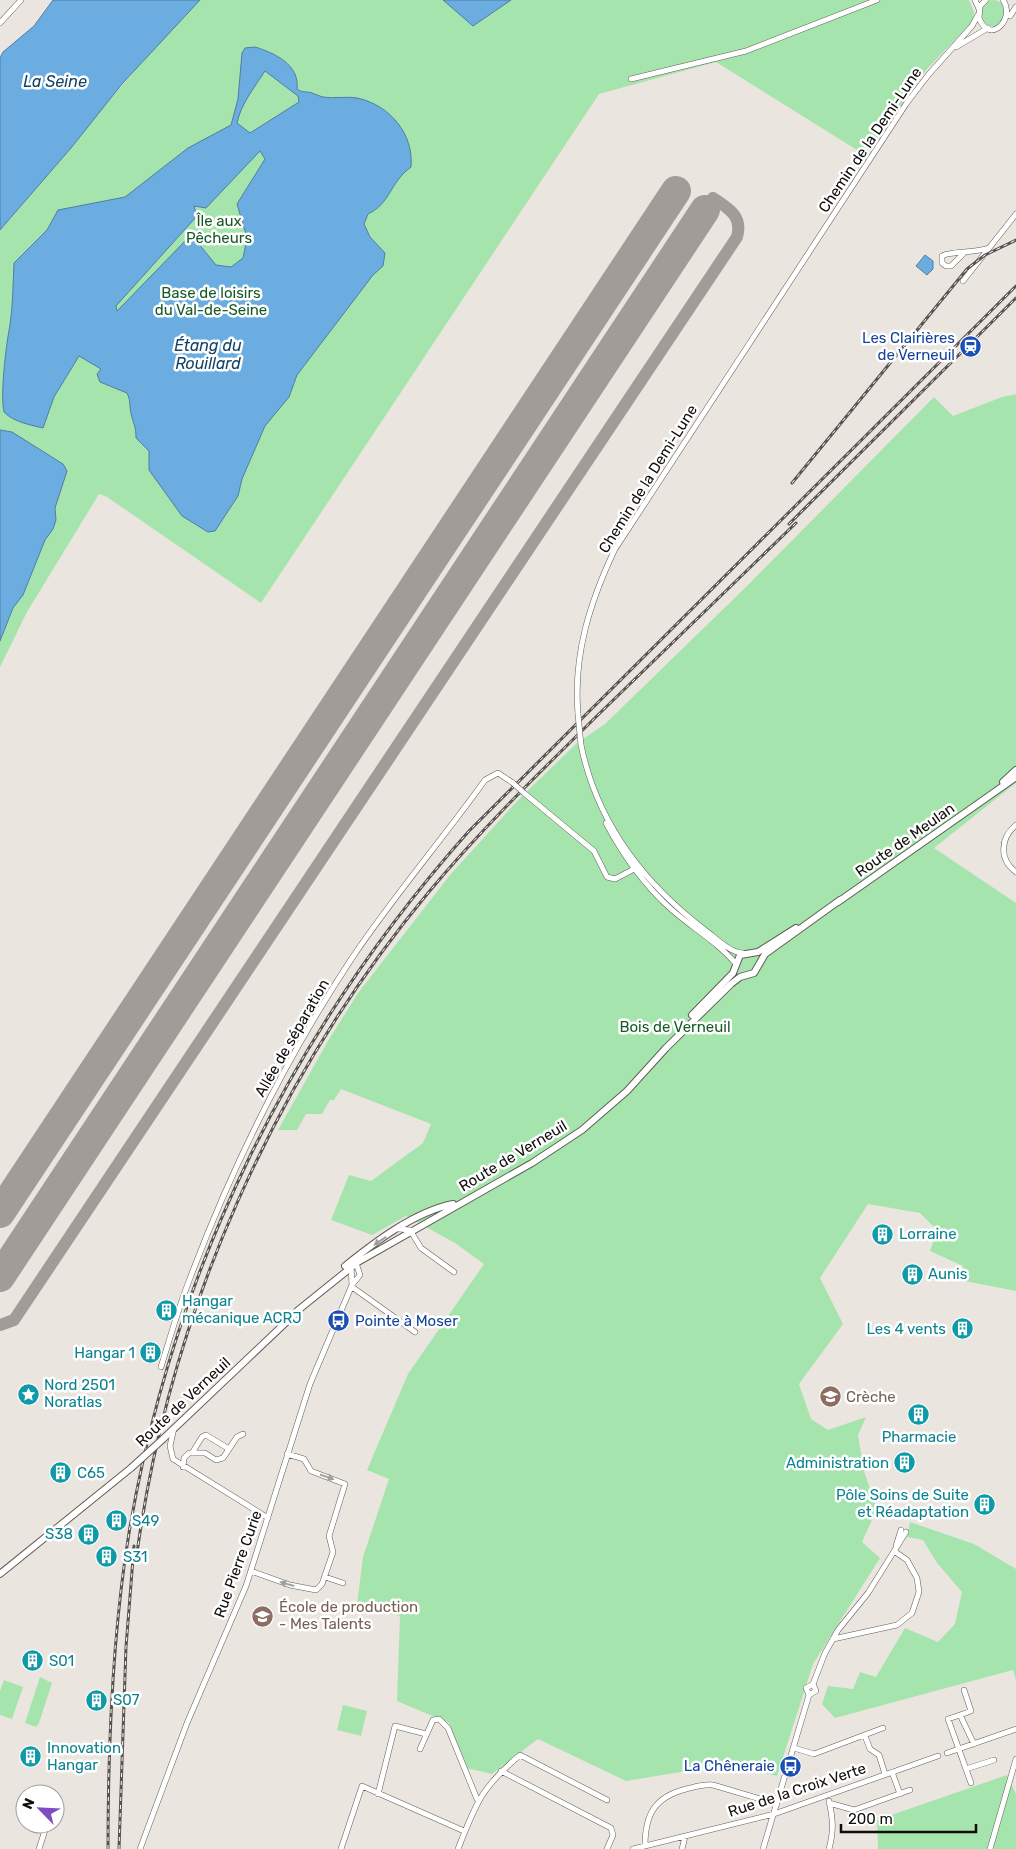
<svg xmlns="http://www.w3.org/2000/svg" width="1016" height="1849" viewBox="0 0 1016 1849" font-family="Rubik,sans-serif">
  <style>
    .green { fill: #a5e5ad }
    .water { fill: #6bade1; stroke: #507da1; fill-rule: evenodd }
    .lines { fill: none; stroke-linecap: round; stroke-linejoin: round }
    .taxiway { stroke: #a19c98; stroke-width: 12 }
    .runway { stroke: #a19c98; stroke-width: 30 }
    .minor-casing { stroke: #625d57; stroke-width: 6 }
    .major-casing { stroke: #625d57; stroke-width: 8 }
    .minor { stroke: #fff; stroke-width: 5 }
    .major { stroke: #fff; stroke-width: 6 }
    .rail-casing { stroke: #575350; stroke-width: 3 }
    .rail { stroke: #fff; stroke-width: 1; stroke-dasharray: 4; stroke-linecap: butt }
    .minor-bridge-casing { stroke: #625d57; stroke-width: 6; stroke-linecap: butt }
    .major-bridge-casing { stroke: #625d57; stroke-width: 8; stroke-linecap: butt }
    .minor-bridge { stroke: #fff; stroke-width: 5 }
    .major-bridge { stroke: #fff; stroke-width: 6 }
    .oneway { fill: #9f9f9e }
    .labels { text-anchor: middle; stroke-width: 5; stroke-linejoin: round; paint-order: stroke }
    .street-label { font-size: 15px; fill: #100e0c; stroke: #fff }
    .park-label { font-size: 15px; fill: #145926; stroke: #fff }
    .transit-label { font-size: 15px; fill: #164399; stroke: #fff; text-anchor: end }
    .culture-label { font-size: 15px; fill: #0d838f; stroke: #fff; text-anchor: start }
    .education-label { font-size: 15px; fill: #785e54; stroke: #fff; text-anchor: start }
    .water-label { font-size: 16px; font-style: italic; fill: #114366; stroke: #fff }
  </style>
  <rect width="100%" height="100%" fill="#ebe5df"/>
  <path class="green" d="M197 0H969L974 12 973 21 927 69 865 155 716 62 599 94 261 603 107 497 99 494 27 612 0 667V229L13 216 62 154Z
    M980 13a13 13 0 1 1 26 0a13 13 0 1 1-26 0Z
    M1016 394V783L934 848 1016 903V1291L960 1280 963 1266 930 1251 937 1230 920 1213 868 1204 820 1278 843 1324 799 1384 811 1419 828 1430 866 1417 858 1435 864 1471 877 1509 862 1542 880 1558 813 1664 777 1776 729 1764 626 1781 538 1739 492 1774 466 1768 449 1723 397 1701 400 1616 357 1604 363 1557 389 1479 367 1470 408 1374 484 1264 455 1243 406 1216 372 1235 331 1220 349 1175 371 1181 423 1143 431 1124 341 1089 334 1100H330L322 1114H306L297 1130H278L328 1041 358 993 450 875 520 798 577 743 605 724 747 586 934 397 953 416 1002 397Z
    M910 1522 974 1544 1016 1569V1680L1013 1670 835 1718 822 1704 828 1686 853 1689 860 1672 876 1677 905 1628 938 1642 955 1624 962 1592 937 1563 923 1540 907 1537Z
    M40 1677 52 1683 39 1723 36 1727 25 1723Z
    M4 1680 23 1687 12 1719 0 1715V1691Z
    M343 1705 367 1711 361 1736 337 1730Z
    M1007 1775 1016 1794V1849H878L877 1820Z"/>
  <path class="water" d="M53 0H200L122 84 71 148 0 230V58L3 52 34 26Z
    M443 0H511L473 26Z
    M255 47C275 53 300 65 297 89 302 93 306 91 312 93 315 94 319 96 323 97 334 99 346 96 357 98 390 105 414 134 411 167 390 182 391 203 368 214L364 224 370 237 385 253 383 266 373 275 297 375 289 397 265 426 242 479 238 496 215 531 208 532 182 516 149 470V451L136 438C136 425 133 424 131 413 129 405 131 401 127 393L100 382 97 374 101 369 79 356 54 397 43 428C31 425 13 422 4 412 0 395 6 345 10 325 13 305 13 283 14 263L47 230 58 210 125 197 188 148 231 125 238 99 242 53 245 48ZM265 71 298 96 299 102 250 133 237 123C241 104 254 88 265 71ZM260 151 265 159 237 204 247 238 243 258 231 267 216 265 198 243 187 239 117 311 116 306 197 216 194 206 206 208Z
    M925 255 933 261V269L927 275 916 266Z
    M0 430 12 432 63 464 67 471 55 508 56 520 53 529 45 540 23 595 13 608 0 641Z"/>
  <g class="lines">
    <path class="taxiway" d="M0 1325 14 1320 737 237C743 216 729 209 713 198L705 210"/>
    <path class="runway" d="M0 1213 676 191
      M0 1277 705 210"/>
    <defs>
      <path id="minor" d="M975 0 979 9
        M986 0 980 6 979 18C990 46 1016 18 1003 0
        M1010 16 1016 7
        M0 23 21 0
        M956 47 988 28
        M631 79 746 51 877 0
        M964 253 951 266H946L942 263V256C948 251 977 253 989 248
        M963 281 1016 214
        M578 714C573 654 590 602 615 549L906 104 929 74 972 26 978 15
        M581 745C597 823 642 882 705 930 716 938 730 953 743 953
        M524 793 594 851 607 877 615 879 636 868
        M606 823C623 855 644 885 671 909 692 928 718 942 736 964
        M1016 825C1000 838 999 860 1016 872
        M399 1229 410 1230 421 1248 454 1272
        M351 1266 352 1285
        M352 1287 415 1332
        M161 1367C170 1338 178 1309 189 1281 231 1169 286 1058 352 958 393 897 442 840 485 780L498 773 513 783
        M174 1428 170 1446 173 1459 268 1518
        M229 1449 237 1437 243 1434
        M183 1467 184 1458 189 1453H205L216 1460 223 1458 229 1449 206 1435 202 1437 192 1453
        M896 1546 901 1530
        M251 1571 290 1585 316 1590 322 1584 333 1552 329 1536 345 1484 311 1471 304 1459 287 1454
        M325 1577 343 1583
        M833 1639 897 1625 912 1613 919 1592 917 1578 907 1560 894 1551
        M964 1690 971 1711 960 1715 974 1744
        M809 1695 806 1688 813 1684 825 1653 838 1630 868 1593 906 1532
        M809 1695 816 1691 813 1684
        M960 1715 948 1719 971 1783
        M865 1736 870 1749 879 1755 885 1774
        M794 1748 814 1754 883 1728
        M420 1749 433 1720 439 1719 448 1728 477 1799
        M947 1753 1016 1729
        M966 1769 994 1760
        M501 1771 611 1828 613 1835 607 1849
        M892 1772 900 1794
        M378 1794 395 1726 426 1734
        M829 1801C833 1819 834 1831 829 1849
        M829 1803 854 1810 910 1790
        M645 1846C645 1814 655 1797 686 1789 695 1787 703 1784 713 1785L777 1804
        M39 1849 47 1824
        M140 1849 187 1723 246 1586 310 1384 352 1285 360 1275 355 1260
        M341 1849 362 1786 464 1831
        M458 1849C476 1803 481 1788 520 1755L607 1800
        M633 1849 774 1814 938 1756
        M682 1849 685 1837
        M763 1849 809 1695
        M990 1849 1016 1759"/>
      <path id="major" d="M1003 782 1016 770
        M838 902 1016 777
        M692 1015 733 973 740 955 758 952 796 928
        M345 1266C375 1242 414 1212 453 1204
        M297 1311 358 1262 532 1163 582 1130 627 1091 666 1048 731 984 740 977 754 973 765 954 840 900
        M163 1439 300 1309
        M0 1574 131 1468"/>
    </defs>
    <use href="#minor" class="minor-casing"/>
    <use href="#major" class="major-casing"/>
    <use href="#minor" class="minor"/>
    <use href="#major" class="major"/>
    <defs>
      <path id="rail" d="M792 483 967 269 985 255 1016 240
        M789 524 1016 298
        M137 1553C170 1313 274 1079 428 893 482 828 542 770 602 711 667 648 732 585 796 523
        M108 1849C108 1744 112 1637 129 1533 173 1270 292 1030 469 831L1016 286
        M119 1849 126 1647 134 1546"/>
    </defs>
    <use href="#rail" class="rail-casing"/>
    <use href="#rail" class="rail"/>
    <defs>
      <path id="minor-bridge" d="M578 714 581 745
        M513 783 524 793"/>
      <path id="major-bridge" d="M131 1468 163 1439"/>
    </defs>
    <use href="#minor-bridge" class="minor-bridge-casing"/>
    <use href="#major-bridge" class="major-bridge-casing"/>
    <use href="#minor-bridge" class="minor-bridge"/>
    <use href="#major-bridge" class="major-bridge"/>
  </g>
  <defs><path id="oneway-solid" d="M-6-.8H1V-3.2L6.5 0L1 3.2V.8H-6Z" transform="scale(1.25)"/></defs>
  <g class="oneway">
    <use href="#oneway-solid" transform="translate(380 1241) rotate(146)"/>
    <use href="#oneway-solid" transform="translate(327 1477) rotate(19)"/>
    <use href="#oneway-solid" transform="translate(287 1584) rotate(-164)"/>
  </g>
  <defs>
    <symbol id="station-disc" viewBox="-11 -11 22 22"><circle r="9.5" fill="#1a4fb4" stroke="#fff"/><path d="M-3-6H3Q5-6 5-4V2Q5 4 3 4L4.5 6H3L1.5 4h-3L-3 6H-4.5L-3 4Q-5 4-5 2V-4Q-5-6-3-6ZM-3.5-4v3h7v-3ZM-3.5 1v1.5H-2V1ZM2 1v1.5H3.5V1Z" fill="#fff"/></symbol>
    <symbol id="building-disc" viewBox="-11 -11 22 22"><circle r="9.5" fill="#0f9aa8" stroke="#fff"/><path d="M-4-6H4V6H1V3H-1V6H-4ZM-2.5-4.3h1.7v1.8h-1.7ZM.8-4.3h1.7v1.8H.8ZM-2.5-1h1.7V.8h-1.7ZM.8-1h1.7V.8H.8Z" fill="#fff"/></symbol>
    <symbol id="bus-disc" viewBox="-11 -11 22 22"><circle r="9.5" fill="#1a4fb4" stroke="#fff"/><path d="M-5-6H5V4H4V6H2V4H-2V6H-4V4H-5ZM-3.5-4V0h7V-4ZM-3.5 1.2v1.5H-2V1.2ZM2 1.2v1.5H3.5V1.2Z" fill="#fff"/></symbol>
    <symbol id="sight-disc" viewBox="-11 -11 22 22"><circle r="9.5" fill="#0f9aa8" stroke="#fff"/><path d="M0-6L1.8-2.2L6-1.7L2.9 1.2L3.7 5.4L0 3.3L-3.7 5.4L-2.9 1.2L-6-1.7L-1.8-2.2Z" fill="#fff"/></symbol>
    <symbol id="school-disc" viewBox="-11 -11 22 22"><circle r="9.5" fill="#8d6e63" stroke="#fff"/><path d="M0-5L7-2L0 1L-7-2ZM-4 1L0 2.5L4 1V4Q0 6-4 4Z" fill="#fff"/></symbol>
  </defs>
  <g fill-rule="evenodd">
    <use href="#station-disc" x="958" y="334" width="25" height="25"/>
    <use href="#building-disc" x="870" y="1222" width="25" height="25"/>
    <use href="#building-disc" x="900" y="1262" width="25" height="25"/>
    <use href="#building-disc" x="154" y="1298" width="25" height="25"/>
    <use href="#bus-disc" x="326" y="1308" width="25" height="25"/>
    <use href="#building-disc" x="950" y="1316" width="25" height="25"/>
    <use href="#building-disc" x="138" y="1340" width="25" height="25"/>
    <use href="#sight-disc" x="16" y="1382" width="25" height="25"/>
    <use href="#school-disc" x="818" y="1384" width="25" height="25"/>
    <use href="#building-disc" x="906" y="1402" width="25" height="25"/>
    <use href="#building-disc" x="892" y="1450" width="25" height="25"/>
    <use href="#building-disc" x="48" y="1460" width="25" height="25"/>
    <use href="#building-disc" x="972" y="1492" width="25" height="25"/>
    <use href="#building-disc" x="104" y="1508" width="25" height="25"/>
    <use href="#building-disc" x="76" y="1522" width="25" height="25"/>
    <use href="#building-disc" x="94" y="1544" width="25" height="25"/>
    <use href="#school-disc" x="250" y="1604" width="25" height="25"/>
    <use href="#building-disc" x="20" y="1648" width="25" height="25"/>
    <use href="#building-disc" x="84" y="1688" width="25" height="25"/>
    <use href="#building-disc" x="18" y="1744" width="25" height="25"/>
    <use href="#bus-disc" x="778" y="1754" width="25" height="25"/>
  </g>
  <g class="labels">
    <g class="street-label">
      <text transform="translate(870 140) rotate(-56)" y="5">Chemin de la Demi-Lune</text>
      <text transform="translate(648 479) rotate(-58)" y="5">Chemin de la Demi-Lune</text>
      <text transform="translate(905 840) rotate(-35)" y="5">Route de Meulan</text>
      <text transform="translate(292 1038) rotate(-60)" y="5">Allée de séparation</text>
      <text transform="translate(513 1156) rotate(-31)" y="5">Route de Verneuil</text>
      <text transform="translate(183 1402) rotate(-43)" y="5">Route de Verneuil</text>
      <text transform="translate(238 1564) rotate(-70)" y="5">Rue Pierre Curie</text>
      <text transform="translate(797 1790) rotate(-18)" y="5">Rue de la Croix Verte</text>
    </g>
    <g class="park-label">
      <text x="219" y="226">Île aux<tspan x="219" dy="17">Pêcheurs</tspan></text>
      <text x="211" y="298">Base de loisirs<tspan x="211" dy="17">du Val-de-Seine</tspan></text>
      <text x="675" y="1032">Bois de Verneuil</text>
    </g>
    <g class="transit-label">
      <text x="955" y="343">Les Clairières<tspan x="955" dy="17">de Verneuil</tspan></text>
      <text x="355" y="1326" text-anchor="start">Pointe à Moser</text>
      <text x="775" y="1771">La Chêneraie</text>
    </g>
    <g class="culture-label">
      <text x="899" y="1239">Lorraine</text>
      <text x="928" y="1279">Aunis</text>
      <text x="182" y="1306">Hangar<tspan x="182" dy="17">mécanique ACRJ</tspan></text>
      <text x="946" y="1334" text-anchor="end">Les 4 vents</text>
      <text x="135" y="1358" text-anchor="end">Hangar 1</text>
      <text x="44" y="1390">Nord 2501<tspan x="44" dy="17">Noratlas</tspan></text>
      <text x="919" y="1442" text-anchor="middle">Pharmacie</text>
      <text x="889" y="1468" text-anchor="end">Administration</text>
      <text x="77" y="1478">C65</text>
      <text x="969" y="1500" text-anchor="end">Pôle Soins de Suite<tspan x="969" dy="17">et Réadaptation</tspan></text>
      <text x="132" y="1526">S49</text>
      <text x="73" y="1539" text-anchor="end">S38</text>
      <text x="123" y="1562">S31</text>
      <text x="49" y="1666">S01</text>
      <text x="113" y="1705">S07</text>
      <text x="47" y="1753">Innovation<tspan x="47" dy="17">Hangar</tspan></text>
    </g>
    <g class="education-label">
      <text x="846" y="1402">Crèche</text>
      <text x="279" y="1612">École de production<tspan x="279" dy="17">- Mes Talents</tspan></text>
    </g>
    <g class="water-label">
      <text x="55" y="87">La Seine</text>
      <text x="208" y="351">Étang du<tspan x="208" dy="18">Rouillard</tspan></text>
    </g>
  </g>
  <g transform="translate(40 1809) rotate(294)"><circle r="24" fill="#ffffff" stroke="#9f9f9e"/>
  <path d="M0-4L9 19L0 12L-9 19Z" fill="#7f4cc3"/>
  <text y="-8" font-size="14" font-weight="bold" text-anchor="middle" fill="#100e0c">N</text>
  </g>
  <path d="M841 1824v8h135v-8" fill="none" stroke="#100e0c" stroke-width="2.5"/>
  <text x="848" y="1824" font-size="15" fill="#100e0c" stroke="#ffffff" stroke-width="4" paint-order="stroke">200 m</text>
</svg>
